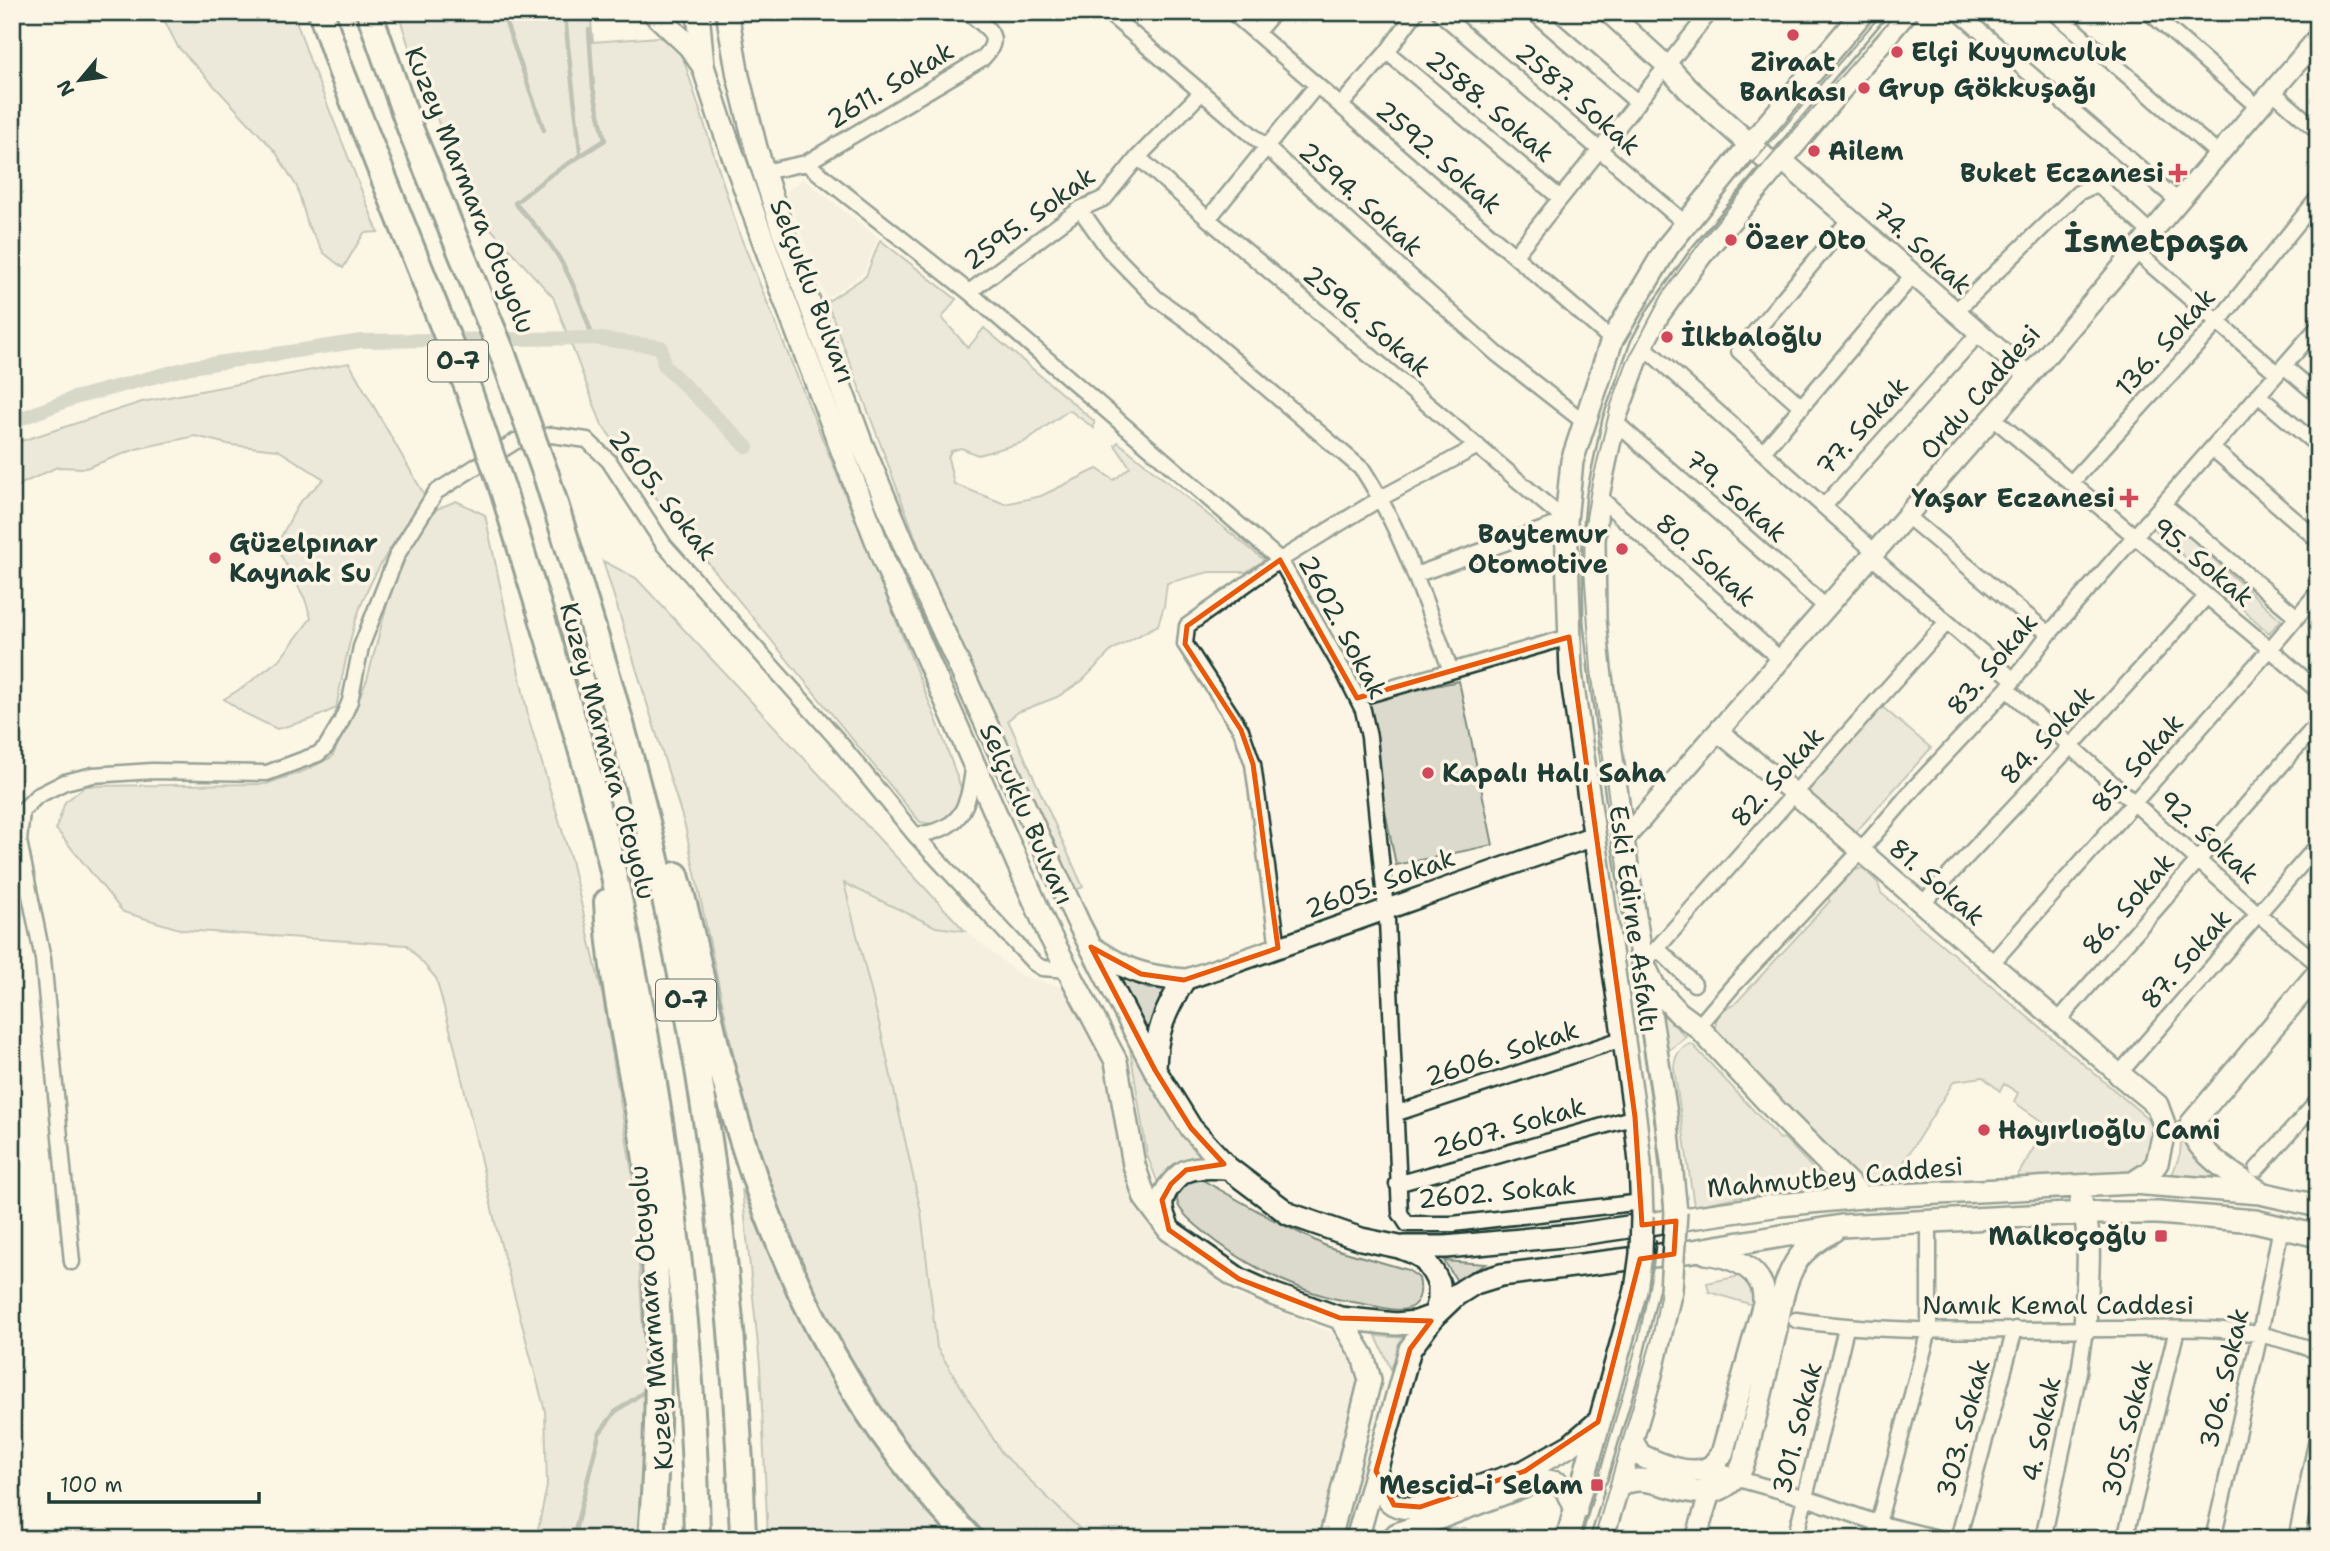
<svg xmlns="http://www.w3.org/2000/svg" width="2330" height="1551" viewBox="0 0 2330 1551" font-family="'Shantell Sans',sans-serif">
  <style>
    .built { fill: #ece7d8 }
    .green { fill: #dcdacc; stroke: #7e8c80; stroke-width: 2 }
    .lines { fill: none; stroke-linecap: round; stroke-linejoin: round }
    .stream { stroke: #758479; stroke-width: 4.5 }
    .canal { stroke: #aeb3a7; stroke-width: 14 }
    .street-casing { stroke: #1f3d34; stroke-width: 19 }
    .secondary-casing { stroke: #1f3d34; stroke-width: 24 }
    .primary-casing { stroke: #1f3d34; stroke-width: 26 }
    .highway-casing { stroke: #1f3d34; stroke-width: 30 }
    .street { stroke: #fcf5e5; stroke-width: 14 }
    .secondary { stroke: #fcf5e5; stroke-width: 19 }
    .primary { stroke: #fcf5e5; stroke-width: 21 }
    .highway { stroke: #fcf5e5; stroke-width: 24 }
    .tram { stroke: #1f3d34; stroke-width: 2 }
    .primary-bridge-casing { stroke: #1f3d34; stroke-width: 26; stroke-linecap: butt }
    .highway-bridge-casing { stroke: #1f3d34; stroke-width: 30; stroke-linecap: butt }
    .primary-bridge { stroke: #fcf5e5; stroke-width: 21 }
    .highway-bridge { stroke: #fcf5e5; stroke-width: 24 }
    .marked { fill: none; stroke: #e8590c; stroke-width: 5; stroke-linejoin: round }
    .poi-dot { fill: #d1495b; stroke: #fcf5e5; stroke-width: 2.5 }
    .labels { text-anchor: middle; stroke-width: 7; stroke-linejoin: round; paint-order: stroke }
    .shield { fill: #fcf5e5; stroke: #617469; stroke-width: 2 }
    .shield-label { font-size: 24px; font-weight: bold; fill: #1f3d34 }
    .poi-label { font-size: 26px; font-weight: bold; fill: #1f3d34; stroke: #fcf5e5; text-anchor: start }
    .street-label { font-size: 26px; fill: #1f3d34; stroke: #fcf5e5 }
    .district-label { font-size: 33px; font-weight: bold; fill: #1f3d34; stroke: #fcf5e5 }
  </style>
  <rect width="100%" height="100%" fill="#fcf5e5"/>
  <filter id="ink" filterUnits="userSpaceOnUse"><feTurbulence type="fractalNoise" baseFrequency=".0143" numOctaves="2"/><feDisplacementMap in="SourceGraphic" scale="14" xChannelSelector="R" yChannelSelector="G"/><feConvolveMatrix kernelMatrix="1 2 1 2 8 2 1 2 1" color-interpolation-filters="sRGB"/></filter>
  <g filter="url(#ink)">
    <path class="built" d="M803 178 878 238 864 272 826 299 786 192Z
      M844 882 936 927 965 931 1020 975 1068 989 1106 1059 1158 1231 1233 1293 1333 1333 1363 1371 1321 1539H1090L1002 1453 937 1348 921 1212Z"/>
    <path class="green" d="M160 12H293L310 61 378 232 364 233 343 268 324 253 308 225 297 187 275 151 178 47Z
      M398 12H590L593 42 659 37 670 41 681 51 739 233 938 724 961 788 958 806 946 822 933 824 920 822 673 520 602 425 553 297 472 208 410 50Z
      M880 240 956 299 942 318 968 348 984 328 1094 421V428L1069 410 1024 442 978 455 961 448 951 451 948 458 954 484 1005 504 1041 496 1097 469 1114 480 1130 467 1115 445 1118 442 1264 560 1246 572H1209L1167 583 1164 606 1158 625 1112 650 1082 681 1057 697 1018 712 1008 720 1083 887 1076 890 1039 817 921 552 827 302 866 276Z
      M349 363 426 498C404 527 383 556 368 589 351 623 344 670 336 708L312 719 277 729 244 713 224 699 245 686 281 658 311 618 305 599 276 546 299 503 324 479 278 450 232 445 195 436 136 449 86 468 57 467 23 483 12 492V444L142 402Z
      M456 501 485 515 529 720 571 860 603 998 634 1185 647 1394 641 1539H536L547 1486 545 1411 496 1226 453 1040 436 978 407 945 183 930 123 912 56 829 65 802 86 786 266 784 304 771 332 757 367 680 389 597 414 538 437 509Z
      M2167 517 2281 620 2269 633 2155 530Z
      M603 561 636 578 965 931 936 927 844 883 880 1027 921 1212 937 1348 1002 1453 1090 1539H989L913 1457 859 1381 797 1261 744 1104 685 826Z
      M1459 681 1493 845 1396 865 1363 701Z
      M1881 706 1931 748 1855 833 1808 791Z
      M1863 868 1878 883 1881 893 2146 1117C2164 1138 2149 1165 2127 1176L2015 1180 2047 1125 2014 1102 2018 1093 2004 1084 2000 1091 1983 1077 1954 1081 1895 1176 1899 1180 1898 1184H1873L1855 1180 1715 1032C1715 1017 1720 1009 1734 1005L1830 901 1827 897C1837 885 1847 870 1863 868Z
      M1116 976 1149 989 1173 988 1150 1038Z
      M1662 1017H1666L1686 1037 1668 1051Z
      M1689 1044 1693 1045 1780 1139 1784 1138 1820 1176 1817 1187 1799 1188 1745 1201 1741 1196 1694 1206 1674 1068C1675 1055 1678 1051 1689 1044Z
      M1130 1049 1183 1130 1211 1157 1188 1159 1171 1172 1160 1188 1147 1155Z
      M2181 1140 2208 1169 2221 1177 2172 1175 2180 1154Z
      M1199 1178 1274 1220 1328 1247 1408 1270 1419 1278C1421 1288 1422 1300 1411 1307 1401 1313 1385 1308 1374 1306 1360 1303 1346 1301 1332 1298 1286 1286 1239 1261 1203 1231 1196 1225 1181 1214 1178 1204 1173 1189 1189 1183 1199 1178Z
      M742 1189C772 1264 806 1340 850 1409 880 1455 916 1497 952 1539H768L760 1365Z
      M1444 1261 1486 1264 1457 1281Z
      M1744 1275 1756 1288V1306L1709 1292 1707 1283Z
      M1376 1336 1406 1338 1393 1374Z"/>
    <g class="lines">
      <path class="stream" d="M502 12 544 130
        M565 12C568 60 576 106 580 153
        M589 30 593 88 605 140 549 176 515 203C527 217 540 230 550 244 570 272 582 305 593 338
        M573 1539 599 1434 615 1412 645 1391"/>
      <path class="canal" d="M12 422 74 398 191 367 361 341 593 338 661 347 664 365 747 447"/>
      <defs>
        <path id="street" d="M1107 12 1266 147 1497 354 1584 422
          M1232 12 1612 340
          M1439 12 1686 224
          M1533 12 1638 103
          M1958 12 2178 201
          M2054 12 2218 154
          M2149 12 2258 107
          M1256 33 1274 12
          M1387 52 1560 198
          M2272 91 2318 131
          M1341 105 1387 52 1416 12
          M1138 157 1208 219 1566 521
          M806 163 969 292 1080 209 1105 198 1138 157 1201 93
          M764 172 806 163 983 58C1005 36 986 27 967 12
          M1080 209 1109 250 1156 298 1188 321 1363 470C1403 532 1425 603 1451 671
          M1208 219 1317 85
          M2135 251 2277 373
          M1515 255 1710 12
          M969 292 1280 560 1346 676 1363 710 1369 737 1387 920 1400 1213 1407 1224H1453L1642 1202
          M1955 312 2078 193 2097 184 2151 233
          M1642 345 1875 552
          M2284 366 2318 395
          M2258 395 2318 446
          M1802 407 1739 351 1850 219
          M1992 417 2270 649 2318 691
          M1614 421 1827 608
          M2212 448 2318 540
          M1763 452 1912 276
          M2071 483 2218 322 2318 198
          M1598 496 1781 660
          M2163 504 2297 617
          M1825 505 1979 333
          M1907 516 2049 634
          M1872 557 2014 680
          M1415 575 1566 521
          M2007 689 2258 914 2318 964
          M1357 698 1569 637
          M915 835C959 831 969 810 973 768
          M1922 904 2072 745 2206 597
          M1278 948 1253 764 1241 730 1185 644 1187 626 1280 560 1381 498 1478 446
          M1657 948 1694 984
          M1643 964 1947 622
          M1991 964 2270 649 2318 592
          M2058 1021 2318 723
          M1698 1027 1732 987 1855 857 1915 787 2007 689 2049 634 2318 327
          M2119 1074 2318 845
          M1397 1113 1622 1039
          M2257 1169 2318 1101
          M1397 1184 1635 1117
          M72 1262 43 959 19 841 22 811 37 796 65 782 93 775 152 771 267 773 318 754 326 747 341 722 350 701 361 647 397 555 436 492 516 441 552 435 587 440 609 461 664 545 835 737 915 835 1034 963 1042 968 1068 970
          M1796 1320C1900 1336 2008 1329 2113 1329 2161 1329 2210 1326 2257 1334 2277 1337 2298 1345 2318 1351
          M1712 1466 1735 1478 1806 1498 1877 1523 1942 1539
          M1795 1539 1846 1328
          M1874 1539 1929 1330V1222
          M1958 1539 2015 1329
          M2043 1539 2079 1372 2085 1329
          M2125 1539 2177 1329
          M2213 1539 2260 1334 2281 1227
          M2296 1539 2318 1434"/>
        <path id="secondary" d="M1608 12 1667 66
          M1781 159 2029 376
          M1719 732 1794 793 2119 1074
          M1623 840 2029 376 2318 38
          M1184 980C1321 934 1457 883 1594 836
          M1696 1539 1710 1492 1711 1479"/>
        <path id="primary" d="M653 12 689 46 703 66
          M698 12 703 66 720 119 781 290 884 561 1049 934 1116 1061 1134 1165 1145 1198 1169 1230 1239 1279 1275 1295 1340 1318 1396 1324 1416 1322 1435 1315
          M727 12 738 76 756 148 782 229 861 442 914 568 1079 924 1155 1070 1191 1128 1228 1168 1289 1214 1361 1239 1399 1247 1412 1252 1423 1258 1433 1272 1439 1284V1300L1435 1315
          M1667 66 1689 90 1775 167
          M1093 948C1128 971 1142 976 1184 980 1165 1011 1156 1031 1155 1068
          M1647 971 1654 986 1665 998 1679 1013 1698 1027 1778 1113 1862 1197
          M2119 1074 2157 1105 2165 1127 2157 1163 2150 1172 2133 1183
          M2259 1191C2238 1178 2191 1150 2191 1124L2318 973
          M2081 1202C2094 1232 2086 1295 2085 1329
          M1676 1212 1666 1114 1623 840 1600 669 1595 620 1594 541 1598 496 1614 421 1642 345 1658 315 1701 255 1906 12
          M1642 1216 1640 1162 1635 1117 1571 673 1566 521 1572 461 1612 340 1668 246 1750 145 1863 12
          M1167 1224C1164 1217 1161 1211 1162 1203 1163 1191 1178 1173 1189 1170 1202 1166 1216 1168 1228 1168
          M1404 1247H1446L1573 1235 1780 1205 1862 1197 2133 1183 2260 1193 2318 1206
          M1632 1441 1640 1455C1658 1464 1691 1478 1710 1467 1715 1464 1718 1458 1722 1454L1764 1303C1764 1298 1764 1291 1762 1286 1753 1264 1727 1256 1706 1253
          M1376 1471C1385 1498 1387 1511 1420 1507L1525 1471 1571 1445 1598 1422
          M1615 1490C1647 1457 1696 1519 1735 1478 1745 1468 1748 1447 1751 1433 1760 1400 1767 1367 1775 1334 1780 1309 1783 1283 1796 1262 1805 1248 1820 1239 1833 1231
          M1330 1539 1370 1380 1363 1356 1340 1318
          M1357 1539 1410 1349 1435 1315 1456 1295 1475 1283 1501 1275 1693 1251 1841 1226 2085 1213H2158L2255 1221 2318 1236
          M1392 1539 1397 1534 1537 1481C1562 1479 1569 1489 1576 1511
          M1567 1539 1636 1290
          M1602 1539 1650 1379 1671 1290"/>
        <path id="highway" d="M321 12 340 68 406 234
          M369 12 410 128 448 221
          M546 475C582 592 619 708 648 826 706 1061 736 1297 743 1539
          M503 490C538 607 576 723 606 841 618 890 627 940 637 989 672 1170 694 1354 697 1539
          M676 875C696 941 706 1010 724 1077 770 1251 843 1409 971 1539
          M607 902C611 997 639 1090 649 1184 661 1301 660 1422 651 1539"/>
      </defs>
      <use href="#street" class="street-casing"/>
      <use href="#secondary" class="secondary-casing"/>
      <use href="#primary" class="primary-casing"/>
      <use href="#highway" class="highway-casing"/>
      <use href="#street" class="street"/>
      <use href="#secondary" class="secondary"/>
      <use href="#primary" class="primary"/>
      <use href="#highway" class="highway"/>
      <path class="tram" d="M1739 179 1883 12
        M1581 1539 1639 1337 1653 1267 1656 1241
        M1594 1539 1652 1339 1661 1291 1666 1242 1661 1165 1641 1034 1591 670 1584 567 1585 524 1592 483 1611 405 1627 362 1664 292 1704 237 1768 160 1897 12"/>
      <defs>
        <path id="primary-bridge" d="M1636 1290 1641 1254 1642 1216
          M1671 1290 1676 1212"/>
        <path id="highway-bridge" d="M448 221 502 352 546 475
          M406 234 469 391 503 490"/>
      </defs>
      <use href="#primary-bridge" class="primary-bridge-casing"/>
      <use href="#highway-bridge" class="highway-bridge-casing"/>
      <use href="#primary-bridge" class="primary-bridge"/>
      <use href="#highway-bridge" class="highway-bridge"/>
    </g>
  </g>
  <path d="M0 0H2330V1551H0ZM1280 560 1357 698 1569 637 1635 1117 1642 1225 1676 1221 1674 1254 1640 1259 1598 1422 1525 1471 1420 1507 1394 1505 1376 1471 1410 1349 1431 1321 1340 1318 1239 1279 1169 1230 1162 1200 1171 1184 1186 1170 1224 1164 1191 1128 1155 1070 1091 947 1141 974 1184 980 1278 948 1253 764 1241 730 1185 644 1187 626Z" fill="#fcf5e5" fill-opacity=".55" fill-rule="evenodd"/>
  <path class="marked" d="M1280 560 1357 698 1569 637 1635 1117 1642 1225 1676 1221 1674 1254 1640 1259 1598 1422 1525 1471 1420 1507 1394 1505 1376 1471 1410 1349 1431 1321 1340 1318 1239 1279 1169 1230 1162 1200 1171 1184 1186 1170 1224 1164 1191 1128 1155 1070 1091 947 1141 974 1184 980 1278 948 1253 764 1241 730 1185 644 1187 626Z"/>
  <g class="poi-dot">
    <circle cx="1793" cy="35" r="7"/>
    <circle cx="1897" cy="52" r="7"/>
    <circle cx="1864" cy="88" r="7"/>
    <circle cx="1814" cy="151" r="7"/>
    <path d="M2174.5 162.5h7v7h7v7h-7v7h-7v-7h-7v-7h7z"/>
    <circle cx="1731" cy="240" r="7"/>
    <circle cx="1667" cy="337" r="7"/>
    <path d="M2125.5 487.5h7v7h7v7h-7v7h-7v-7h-7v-7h7z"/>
    <circle cx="1622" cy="549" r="7"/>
    <circle cx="215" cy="558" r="7"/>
    <circle cx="1428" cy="773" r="7"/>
    <circle cx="1984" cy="1130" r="7"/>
    <rect x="2154" y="1229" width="14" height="14" rx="3.5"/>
    <rect x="1590" y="1478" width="14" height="14" rx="3.5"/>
  </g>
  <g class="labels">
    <g class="shield">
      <rect x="428" y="340.5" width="60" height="41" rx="5"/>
      <rect x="656" y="979.5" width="60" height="41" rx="5"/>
    </g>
    <g class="shield-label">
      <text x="458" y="369">O-7</text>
      <text x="686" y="1008">O-7</text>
    </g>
    <g class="poi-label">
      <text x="1911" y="61">Elçi Kuyumculuk</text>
      <text x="1793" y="71" text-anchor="middle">Ziraat<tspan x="1793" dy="30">Bankası</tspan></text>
      <text x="1878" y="97">Grup Gökkuşağı</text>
      <text x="1828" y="160">Ailem</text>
      <text x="2164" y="182" text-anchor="end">Buket Eczanesi</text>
      <text x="1745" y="249">Özer Oto</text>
      <text x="1681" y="346">İlkbaloğlu</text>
      <text x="2115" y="507" text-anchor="end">Yaşar Eczanesi</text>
      <text x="1608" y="543" text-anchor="end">Baytemur<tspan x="1608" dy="30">Otomotive</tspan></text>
      <text x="229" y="552">Güzelpınar<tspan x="229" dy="30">Kaynak Su</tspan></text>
      <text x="1442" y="782">Kapalı Halı Saha</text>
      <text x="1998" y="1139">Hayırlıoğlu Cami</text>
      <text x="2147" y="1245" text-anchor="end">Malkoçoğlu</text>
      <text x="1583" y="1494" text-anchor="end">Mescid-i Selam</text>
    </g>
    <g class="street-label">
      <text transform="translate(890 85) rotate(-31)" y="9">2611. Sokak</text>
      <text transform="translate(1578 99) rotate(41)" y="9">2587. Sokak</text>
      <text transform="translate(1490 106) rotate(40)" y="9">2588. Sokak</text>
      <text transform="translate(1439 157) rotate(41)" y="9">2592. Sokak</text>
      <text transform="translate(470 190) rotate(68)" y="9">Kuzey Marmara Otoyolu</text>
      <text transform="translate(1361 199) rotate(42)" y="9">2594. Sokak</text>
      <text transform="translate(1029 218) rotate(-36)" y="9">2595. Sokak</text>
      <text transform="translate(1922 248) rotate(42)" y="9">74. Sokak</text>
      <text transform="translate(813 291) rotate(69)" y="9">Selçuklu Bulvarı</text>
      <text transform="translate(1367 321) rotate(40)" y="9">2596. Sokak</text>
      <text transform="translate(2165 342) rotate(-48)" y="9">136. Sokak</text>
      <text transform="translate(1980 392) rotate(-49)" y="9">Ordu Caddesi</text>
      <text transform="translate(1862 426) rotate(-48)" y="9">77. Sokak</text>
      <text transform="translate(663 495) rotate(52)" y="9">2605. Sokak</text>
      <text transform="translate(1736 496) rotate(41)" y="9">79. Sokak</text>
      <text transform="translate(1706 560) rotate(42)" y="9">80. Sokak</text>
      <text transform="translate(2203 562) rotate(40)" y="9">95. Sokak</text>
      <text transform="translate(1343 627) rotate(62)" y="9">2602. Sokak</text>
      <text transform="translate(1992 664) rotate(-50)" y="9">83. Sokak</text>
      <text transform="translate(2047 735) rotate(-47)" y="9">84. Sokak</text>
      <text transform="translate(608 751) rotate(75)" y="9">Kuzey Marmara Otoyolu</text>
      <text transform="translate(2137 763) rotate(-48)" y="9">85. Sokak</text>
      <text transform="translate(1777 777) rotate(-48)" y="9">82. Sokak</text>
      <text transform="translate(1027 814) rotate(66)" y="9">Selçuklu Bulvarı</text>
      <text transform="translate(2209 837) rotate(42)" y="9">92. Sokak</text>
      <text transform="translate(1937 882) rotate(41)" y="9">81. Sokak</text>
      <text transform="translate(1380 883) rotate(-20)" y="9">2605. Sokak</text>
      <text transform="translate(2128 904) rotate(-49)" y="9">86. Sokak</text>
      <text transform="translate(1634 919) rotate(82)" y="9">Eski Edirne Asfaltı</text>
      <text transform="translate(2186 959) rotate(-49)" y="9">87. Sokak</text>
      <text transform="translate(1502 1053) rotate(-18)" y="9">2606. Sokak</text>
      <text transform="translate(1509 1127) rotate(-16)" y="9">2607. Sokak</text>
      <text transform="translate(1835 1177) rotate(-5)" y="9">Mahmutbey Caddesi</text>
      <text transform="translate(1497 1192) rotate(-5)" y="9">2602. Sokak</text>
      <text x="2058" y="1314">Namık Kemal Caddesi</text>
      <text transform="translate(651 1318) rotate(-95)" y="9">Kuzey Marmara Otoyolu</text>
      <text transform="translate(2224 1378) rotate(-77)" y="9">306. Sokak</text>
      <text transform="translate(1797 1428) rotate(-76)" y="9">301. Sokak</text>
      <text transform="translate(1963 1428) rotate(-75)" y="9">303. Sokak</text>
      <text transform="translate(2127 1428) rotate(-76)" y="9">305. Sokak</text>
      <text transform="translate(2041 1429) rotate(-78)" y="9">4. Sokak</text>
    </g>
    <g class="district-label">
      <text x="2156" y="252">İsmetpaşa</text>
    </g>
  </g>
  <rect width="2330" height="1551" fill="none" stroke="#fcf5e5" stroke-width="42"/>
  <rect x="21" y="21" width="2288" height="1509" fill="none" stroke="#1f3d34" stroke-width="2.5" filter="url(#ink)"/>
  <g transform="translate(80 80) rotate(241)" stroke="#fcf5e5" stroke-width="5" paint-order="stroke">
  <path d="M0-5L12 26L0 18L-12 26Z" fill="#1f3d34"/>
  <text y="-10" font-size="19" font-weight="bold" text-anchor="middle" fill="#1f3d34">N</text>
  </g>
  <path d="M49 1492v10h210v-10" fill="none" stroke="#1f3d34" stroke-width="3.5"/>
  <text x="60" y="1492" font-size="21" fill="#1f3d34" stroke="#fcf5e5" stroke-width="5" paint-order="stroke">100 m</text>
</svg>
